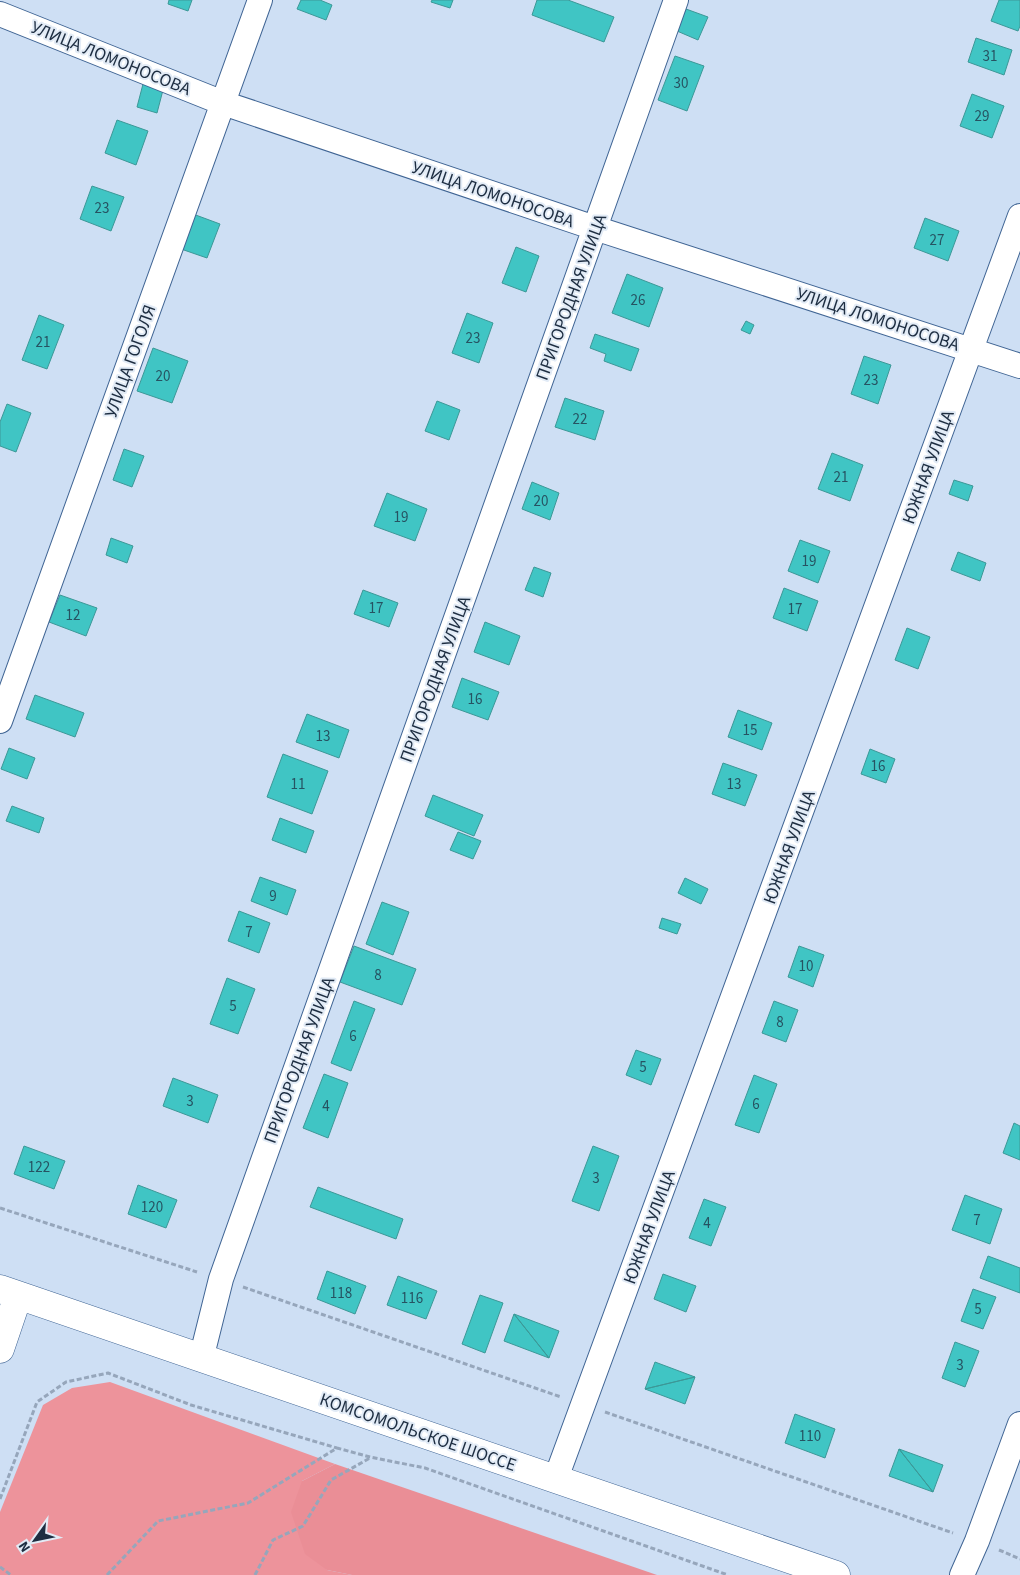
<svg xmlns="http://www.w3.org/2000/svg" width="1020" height="1575" viewBox="0 0 1020 1575" font-family="'Source Sans 3',sans-serif">
  <style>
    .green { fill: #ed939b }
    .forest { fill: #ea8e96 }
    .building { fill: #40c5c4; stroke: #3c9897 }
    .lines { fill: none; stroke-linecap: round; stroke-linejoin: round }
    .minor-casing { stroke: #406594; stroke-width: 26 }
    .secondary-casing { stroke: #406594; stroke-width: 29 }
    .path { stroke: #96a6bb; stroke-width: 3; stroke-dasharray: 5 2.5; stroke-linecap: butt }
    .minor { stroke: #fff; stroke-width: 24 }
    .secondary { stroke: #fff; stroke-width: 28 }
    .labels { text-anchor: middle; stroke-width: 4; stroke-linejoin: round; paint-order: stroke }
    .number-label { font-size: 15px; fill: #265362 }
    .street-label { font-size: 18px; fill: #1d2d41; stroke: #e2ebf6 }
  </style>
  <rect width="100%" height="100%" fill="#cedff4"/>
  <path class="green" d="M110 1382 335 1464 302 1481 327 1570 352 1575H0V1512L43 1405 72 1388Z"/>
  <path class="forest" d="M335 1464 657 1575H352L327 1570 305 1554 291 1512 302 1481Z"/>
  <path class="building" d="M169 0H192L188 11 168 4Z
    M301 0H320L332 5 326 20 297 9Z
    M432 0H453L450 8 431 2Z
    M537 0H568L614 17 604 42 532 15Z
    M999 0H1020V26L1018 31 991 21Z
    M686 9 708 17 698 40 677 31Z
    M976 38 1012 50 1004 75 968 62Z
    M675 56 704 66 687 111 658 100Z
    M143 84 163 90 157 113 137 107Z
    M972 94 1004 106 992 138 960 126Z
    M117 120 148 131 136 165 105 153Z
    M92 186 124 197 111 231 80 219Z
    M193 214 220 224 207 258 181 249Z
    M925 218 959 231 948 261 914 248Z
    M516 247 539 256 526 292 502 283Z
    M627 274 663 288 649 327 612 313Z
    M467 313 493 323 479 363 452 353Z
    M39 315 64 325 47 369 22 360Z
    M746 321 754 325 750 334 741 330Z
    M595 334 639 349 631 371 604 361 606 354 590 348Z
    M153 348 188 361 172 403 137 391Z
    M864 356 891 365 878 404 851 394Z
    M565 398 604 411 595 440 555 427Z
    M437 401 460 410 449 440 425 431Z
    M7 404 31 413 16 452 0 446V422Z
    M124 449 144 456 132 487 113 480Z
    M832 453 863 465 850 501 818 489Z
    M954 480 973 486 968 501 949 494Z
    M532 482 559 493 550 520 522 509Z
    M387 493 427 509 415 541 374 526Z
    M111 538 133 546 127 563 106 555Z
    M800 540 830 551 818 583 788 571Z
    M958 552 986 563 980 581 951 570Z
    M534 567 551 573 543 597 525 590Z
    M784 588 818 601 807 631 773 618Z
    M363 590 398 603 389 627 354 614Z
    M60 595 97 608 86 636 49 622Z
    M485 622 520 636 509 665 474 652Z
    M907 628 930 637 918 669 895 660Z
    M462 678 499 692 488 720 452 707Z
    M35 695 84 713 75 737 26 719Z
    M738 710 772 723 762 750 728 737Z
    M307 714 349 730 339 758 296 742Z
    M9 748 35 758 27 779 1 769Z
    M870 749 895 759 886 783 861 774Z
    M283 754 328 771 312 814 267 797Z
    M723 763 757 775 745 806 712 794Z
    M433 795 483 815 474 836 425 816Z
    M12 806 44 818 39 833 6 821Z
    M280 818 314 831 306 853 272 840Z
    M458 832 481 841 473 859 450 850Z
    M260 877 296 890 287 915 251 901Z
    M685 878 708 889 701 904 678 893Z
    M382 902 409 912 393 955 366 944Z
    M239 911 270 923 259 953 228 941Z
    M662 918 681 924 677 934 659 928Z
    M354 946 416 969 402 1005 340 982Z
    M799 946 824 955 813 987 788 977Z
    M227 978 255 989 238 1034 210 1024Z
    M354 1001 375 1009 351 1071 331 1063Z
    M774 1001 798 1010 786 1042 762 1033Z
    M636 1050 661 1059 651 1085 626 1075Z
    M324 1074 348 1083 328 1138 303 1128Z
    M754 1075 777 1084 759 1133 735 1125Z
    M173 1078 218 1095 208 1123 163 1106Z
    M1014 1123 1020 1126V1160L1003 1153Z
    M24 1146 65 1161 54 1189 14 1174Z
    M593 1146 619 1156 599 1211 572 1201Z
    M138 1185 177 1200 166 1228 128 1214Z
    M318 1187 403 1219 396 1239 310 1207Z
    M965 1195 1002 1209 990 1244 952 1230Z
    M704 1199 726 1207 711 1246 689 1238Z
    M988 1256 1020 1268V1293L980 1278Z
    M327 1271 366 1286 355 1314 317 1299Z
    M663 1274 696 1286 686 1312 654 1299Z
    M398 1276 437 1291 426 1319 387 1305Z
    M973 1289 996 1297 983 1329 961 1321Z
    M480 1295 503 1303 485 1353 462 1344Z
    M514 1314 559 1331 549 1358Z
    M514 1314 549 1358 504 1341Z
    M955 1342 979 1351 965 1387 942 1378Z
    M655 1362 695 1377 645 1389Z
    M695 1377 685 1404 645 1389Z
    M795 1414 835 1429 825 1458 785 1443Z
    M899 1449 933 1492 889 1476Z
    M899 1449 943 1465 933 1492Z"/>
  <g class="lines">
    <defs>
      <path id="minor" d="M0 14 223 103 595 228 1020 366
        M0 721 260 0
        M201 1359 221 1279 676 0
        M556 1478 1020 216
        M962 1575 977 1541 1020 1424"/>
      <path id="secondary" d="M0 1289 836 1575
        M0 1349 18 1296"/>
    </defs>
    <use href="#minor" class="minor-casing"/>
    <use href="#secondary" class="secondary-casing"/>
    <path class="path" d="M0 1208 197 1272
      M243 1287 561 1397
      M605 1412 953 1533
      M0 1499 37 1402 66 1382 108 1373 191 1405 337 1448
      M999 1550 1020 1559
      M0 1567 11 1575
      M107 1575 158 1521 248 1503 337 1448 370 1457 425 1468 728 1575
      M255 1575 273 1540 303 1526 331 1480 370 1458"/>
    <use href="#minor" class="minor"/>
    <use href="#secondary" class="secondary"/>
  </g>
  <g class="labels">
    <g class="number-label">
      <text x="990" y="61">31</text>
      <text x="681" y="88">30</text>
      <text x="982" y="121">29</text>
      <text x="102" y="213">23</text>
      <text x="937" y="245">27</text>
      <text x="638" y="305">26</text>
      <text x="473" y="343">23</text>
      <text x="43" y="347">21</text>
      <text x="163" y="381">20</text>
      <text x="871" y="385">23</text>
      <text x="580" y="424">22</text>
      <text x="841" y="482">21</text>
      <text x="541" y="506">20</text>
      <text x="401" y="522">19</text>
      <text x="809" y="566">19</text>
      <text x="376" y="613">17</text>
      <text x="795" y="614">17</text>
      <text x="73" y="620">12</text>
      <text x="475" y="704">16</text>
      <text x="750" y="735">15</text>
      <text x="323" y="741">13</text>
      <text x="878" y="771">16</text>
      <text x="298" y="789">11</text>
      <text x="734" y="789">13</text>
      <text x="273" y="901">9</text>
      <text x="249" y="937">7</text>
      <text x="806" y="971">10</text>
      <text x="378" y="980">8</text>
      <text x="233" y="1011">5</text>
      <text x="780" y="1027">8</text>
      <text x="353" y="1041">6</text>
      <text x="643" y="1072">5</text>
      <text x="190" y="1106">3</text>
      <text x="756" y="1109">6</text>
      <text x="326" y="1111">4</text>
      <text x="39" y="1172">122</text>
      <text x="596" y="1183">3</text>
      <text x="152" y="1212">120</text>
      <text x="977" y="1225">7</text>
      <text x="707" y="1228">4</text>
      <text x="341" y="1298">118</text>
      <text x="412" y="1303">116</text>
      <text x="978" y="1314">5</text>
      <text x="960" y="1370">3</text>
      <text x="810" y="1441">110</text>
    </g>
    <g class="street-label">
      <text transform="translate(111 58) rotate(22)" y="6">УЛИЦА ЛОМОНОСОВА</text>
      <text transform="translate(493 194) rotate(19)" y="6">УЛИЦА ЛОМОНОСОВА</text>
      <text transform="translate(571 297) rotate(-70)" y="6">ПРИГОРОДНАЯ УЛИЦА</text>
      <text transform="translate(878 319) rotate(18)" y="6">УЛИЦА ЛОМОНОСОВА</text>
      <text transform="translate(130 361) rotate(-70)" y="6">УЛИЦА ГОГОЛЯ</text>
      <text transform="translate(928 467) rotate(-70)" y="6">ЮЖНАЯ УЛИЦА</text>
      <text transform="translate(435 679) rotate(-70)" y="6">ПРИГОРОДНАЯ УЛИЦА</text>
      <text transform="translate(789 847) rotate(-70)" y="6">ЮЖНАЯ УЛИЦА</text>
      <text transform="translate(299 1060) rotate(-70)" y="6">ПРИГОРОДНАЯ УЛИЦА</text>
      <text transform="translate(649 1227) rotate(-70)" y="6">ЮЖНАЯ УЛИЦА</text>
      <text transform="translate(418 1432) rotate(19)" y="6">КОМСОМОЛЬСКОЕ ШОССЕ</text>
    </g>
  </g>
  <g transform="translate(35 1540) rotate(237)" stroke="#e2ebf6" stroke-width="4" paint-order="stroke">
  <path d="M0-4L9 19L0 12L-9 19Z" fill="#1d2d41"/>
  <text y="-8" font-size="14" font-weight="bold" text-anchor="middle" fill="#1d2d41">N</text>
  </g>
</svg>
